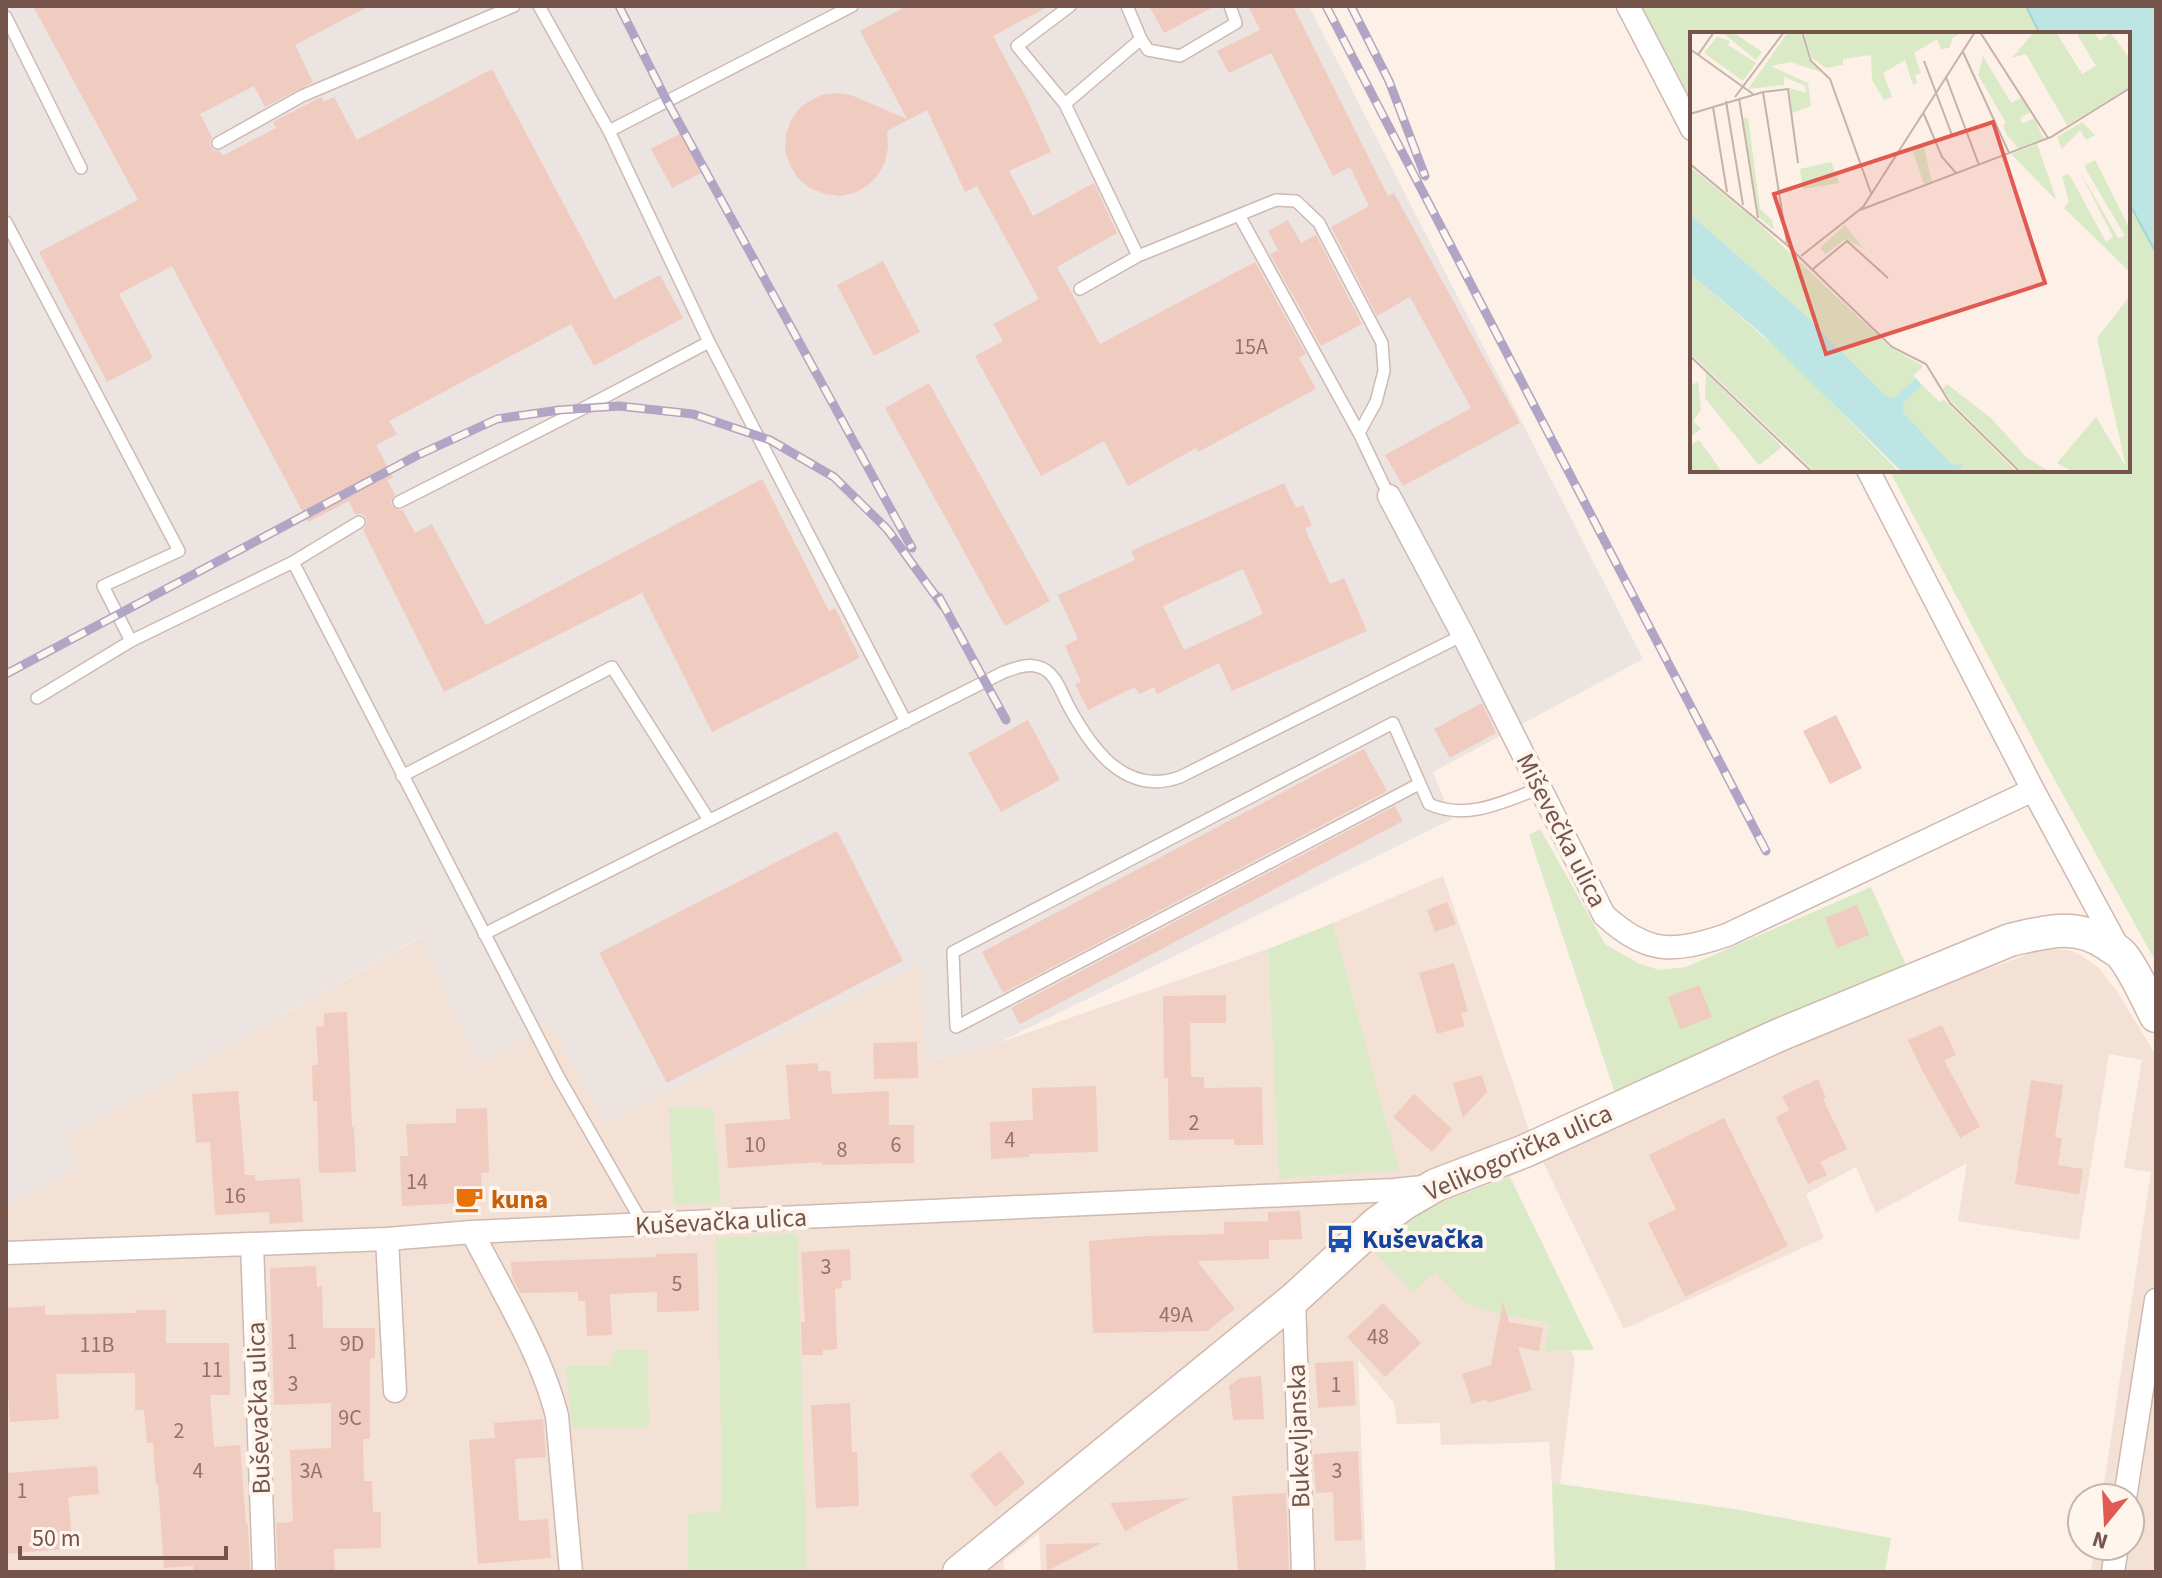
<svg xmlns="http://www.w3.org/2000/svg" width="2162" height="1578" viewBox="0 0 2162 1578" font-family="'Source Sans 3',sans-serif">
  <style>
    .residential { fill: #f3e1d6 }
    .industrial { fill: #ece4e1 }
    .green { fill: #dae9c6 }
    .water { fill: #bce5e4; stroke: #a2d6d6; stroke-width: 2 }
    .building { fill: #f0cbc0; fill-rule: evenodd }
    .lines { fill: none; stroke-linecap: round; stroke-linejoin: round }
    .lane-casing { stroke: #cfb9b0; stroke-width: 14 }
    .street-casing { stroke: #cfb9b0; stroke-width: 25 }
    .secondary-casing { stroke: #d2b8ae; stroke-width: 35 }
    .lane { stroke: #fff; stroke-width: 11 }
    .street { stroke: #fff; stroke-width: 22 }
    .secondary { stroke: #fff; stroke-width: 32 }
    .rail-casing { stroke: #b1a5c6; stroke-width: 9 }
    .rail { stroke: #fef5ed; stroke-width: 6; stroke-dasharray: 18; stroke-linecap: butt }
    .labels { text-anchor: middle; stroke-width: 8; stroke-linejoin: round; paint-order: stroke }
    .number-label { font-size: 22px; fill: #947269 }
    .street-label { font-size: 26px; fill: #75544c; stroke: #fef5ed }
    .food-label { font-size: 26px; font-weight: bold; fill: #c56008; stroke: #fef5ed; text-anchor: start }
    .transit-label { font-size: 26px; font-weight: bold; fill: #164399; stroke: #fef5ed; text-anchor: start }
    .inset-road { fill: none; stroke: #c6b2a9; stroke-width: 2 }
    .view { fill: #e15950; fill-opacity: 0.15; stroke: #e15950; stroke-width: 4 }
    .inset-edge { fill: none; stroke: #75544c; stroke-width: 4 }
  </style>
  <rect width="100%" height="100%" fill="#fcf0e7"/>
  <path class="residential" d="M1443 876 1530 1133 1543 1161 1800 1043 1949 983 2037 951 2056 949 2072 951 2082 956 2099 968 2116 990 2156 1055V1572H2091L2095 1546H2130V1498H2102L2151 1172 2124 1168 2142 1060 2109 1054 2079 1240 1958 1221 1967 1163 1876 1213 1856 1167 1806 1194 1824 1238 1624 1329 1543 1162 1510 1177 1444 1201 1409 1218 1412 1293 1436 1272 1505 1315 1549 1323 1546 1351H1571L1575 1359 1560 1484H1552L1549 1442 1441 1445 1440 1423 1397 1424 1394 1403 1358 1360 1366 1571 1041 1572 1039 1533 1004 1560V1572H6V1207L78 1168 64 1136 180 1074 421 937 478 1063 551 1023 605 1123 922 964 926 1062 998 1043 1268 949 1279 1179 1398 1170 1333 923Z"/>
  <path class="industrial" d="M6 6H1309L1643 659 1433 772 1452 819 998 1043 925 1062 921 965 605 1123 551 1024 478 1063 420 937 180 1074 65 1136 78 1168 6 1207Z"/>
  <path class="green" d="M1641 6H2026L2040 34H1692V101Z
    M2128 201 2156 253V962L2046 764 1889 470H2128Z
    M1540 829 1605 944 1638 963 1659 970 1686 967 1871 887 1906 965 1615 1093 1529 835Z
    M1333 923 1399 1170 1279 1179 1268 949Z
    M669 1108H713L721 1203 674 1205Z
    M1510 1177 1594 1350 1545 1351 1549 1323 1505 1315 1465 1303 1436 1272 1413 1293 1374 1251 1409 1218 1444 1201Z
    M797 1234 807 1572H688V1514L721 1511V1427L716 1238Z
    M614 1350H648L649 1428H572L566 1366H610Z
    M1552 1484H1560L1740 1510 1891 1538 1885 1572H1555Z"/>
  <path class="water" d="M2026 6H2156V253L2128 201V34H2040Z"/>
  <path class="building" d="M33 6H369L295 45 313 82 265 107 254 86 200 114 212 137 210 142V146L214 151H220L222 156 276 128 273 122 321 97 324 102 334 97 357 140 492 69 614 299 660 275 683 318 594 366 571 324 389 421 397 434 376 445 393 477 387 480 395 495 391 501 392 506 398 510H403L415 533 432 524 486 625 762 479 829 611 835 608 860 658 712 732 642 593 444 692 363 530 367 523 366 517 362 514H355L349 501 308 522 172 266 119 294 153 358 107 382 39 252 138 200Z
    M907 6H1049L993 36 1027 99 1051 152 1009 171 1033 216 1094 183 1117 233 1057 267 1100 344 1255 262 1306 354 1299 358 1316 389 1198 452 1196 448 1128 486 1104 441 1041 476 975 356 1003 341 993 324 1039 299 977 186 965 192 927 110 887 131 888 147 885 162 878 175 867 186 854 193 840 196 825 194 810 188 798 178 790 165 785 150 786 135 791 120 800 108 811 100 824 94 837 93 851 95 907 119 860 31Z
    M1149 6H1215L1164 33Z
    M1248 6H1293L1388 196 1394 193 1520 423 1403 486 1385 455 1471 408 1410 297 1377 316 1331 227 1369 206 1350 167 1333 176 1271 53 1229 73 1217 51 1260 30Z
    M683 132 703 172 672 188 651 149Z
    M1288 220 1301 243 1316 235 1362 324 1321 346 1270 254 1278 250 1268 231Z
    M883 261 920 332 874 356 837 285Z
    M929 383 1050 601 1005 626 885 408Z
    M1284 483 1296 508 1303 505 1312 525 1305 529 1330 584 1344 578 1367 631 1232 691 1219 663 1157 694 1154 687 1139 694 1135 687 1088 710 1075 684 1081 682 1065 646 1078 639 1058 595 1135 560 1131 551ZM1243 569 1263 614 1184 650 1163 606Z
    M1482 703 1496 733 1450 758 1434 729Z
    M1836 715 1862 768 1830 784 1803 731Z
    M1028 720 1060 780 1001 812 968 753Z
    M1364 749 1387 791 1003 993 982 952Z
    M1395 806 1403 821 1020 1024 1011 1008Z
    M837 831 903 961 667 1083 599 953Z
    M1447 902 1456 924 1435 932 1427 910Z
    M1857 905 1869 935 1837 948 1825 918Z
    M1454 963 1468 1011 1461 1013 1465 1026 1437 1034 1419 973Z
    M1699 985 1712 1017 1680 1029 1668 997Z
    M1226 995V1023H1190L1191 1077H1204V1088L1262 1087 1263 1145H1234V1139L1169 1140 1168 1078H1164L1163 996Z
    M347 1012 352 1127H354L356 1172 319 1173 317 1101H313L312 1065H318L316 1027 324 1026V1013Z
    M1942 1025 1956 1055 1944 1060 1980 1127 1960 1138 1922 1070 1908 1040Z
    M917 1042 918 1078 874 1079 873 1043Z
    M818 1063V1071H830L832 1094 889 1091V1125H914V1163L822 1165V1162L728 1168 725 1124 790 1119 786 1065Z
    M1482 1075 1487 1092 1463 1118 1453 1083Z
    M1818 1079 1826 1098 1823 1099 1847 1149 1820 1162 1827 1175 1808 1184 1776 1117 1789 1110 1782 1096Z
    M2031 1080 2063 1085 2055 1137 2062 1138 2058 1165 2083 1169 2079 1194 2015 1184Z
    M1096 1086 1098 1152 1029 1154V1157L991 1159 990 1122 1033 1120 1032 1088Z
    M238 1091 245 1175H255V1181L300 1178 303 1222 270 1224 269 1212 215 1215 210 1142 196 1143 192 1094Z
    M1414 1094 1452 1129 1432 1152 1393 1117Z
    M487 1108 489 1173H481L482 1202 402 1206 400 1156H408L406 1124 456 1123V1109Z
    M1724 1118 1788 1246 1685 1297 1648 1223 1676 1209 1649 1155Z
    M1300 1211 1302 1239 1269 1240V1259L1197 1261 1235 1309 1207 1331 1093 1333 1089 1241 1147 1236 1224 1234V1222L1268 1221V1212Z
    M850 1249 851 1280 842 1281V1288L835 1289 837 1349 823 1350V1355H802L801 1322H805L801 1252Z
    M697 1253 699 1311 657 1312V1292L610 1294 612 1335 587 1336 585 1301H578V1292L520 1293 512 1277 511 1262 656 1257V1254Z
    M316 1266 317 1287 322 1286 323 1328H375V1358H370V1439H363L364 1481H372L373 1512H381V1548L334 1549 335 1572H278L276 1523 293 1522 290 1450 331 1448V1403L274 1405 270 1268Z
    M1503 1302 1509 1322 1543 1328 1539 1351 1518 1347 1532 1390 1488 1403 1487 1399 1472 1404 1462 1374 1491 1365Z
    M1383 1303 1421 1343 1385 1377 1347 1337Z
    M45 1306V1315L136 1313V1310H166V1343H229L230 1395H210L214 1447 240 1445 246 1524H248L250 1572H193V1566L164 1568 158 1484 156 1485 153 1443H147L144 1410H135V1373L56 1374 59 1419 10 1422 6 1364V1308Z
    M1353 1361 1356 1405 1318 1408 1315 1363Z
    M1261 1376 1264 1419 1233 1420 1229 1386 1240 1378Z
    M850 1403 852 1452H857L859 1506 816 1508 811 1405Z
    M543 1419 546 1457 515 1459 519 1521 548 1519 551 1558 478 1564 469 1440 495 1438 494 1423Z
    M1000 1451 1025 1483 995 1507 970 1475Z
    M1358 1451 1362 1540 1335 1541 1333 1492 1316 1493 1313 1454Z
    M97 1466 99 1494 68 1497 73 1548 6 1554V1473Z
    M1286 1493 1289 1572H1238L1232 1496Z
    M1189 1498 1125 1531 1110 1503Z
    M1102 1543 1047 1571 1046 1544Z"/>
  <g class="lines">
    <defs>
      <path id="lane" d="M539 6 609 131
        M852 6 609 131 709 342 906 722
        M1070 6 1017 46 1065 104 1138 256
        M1127 6 1141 39
        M6 17 81 168
        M1065 104 1141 39 1148 50 1180 56 1236 23 1230 6
        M218 143 302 96 514 6
        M1239 215 1359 433
        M6 222 179 551 103 586 131 641
        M1080 289 1138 256 1276 200 1296 201 1319 223 1382 343 1384 371 1376 402 1359 433 1389 496
        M399 502 582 409 709 342
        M293 562 558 1076 643 1224
        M37 698 131 641 293 562 359 522
        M402 776 612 667 709 820
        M1419 784 956 1027 953 952 1393 723 1429 804C1466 821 1504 802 1540 788
        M484 934 1004 672C1016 668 1027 663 1039 667 1055 671 1061 692 1068 705 1091 748 1125 797 1180 777L1463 635"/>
      <path id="street" d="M1628 6 1692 129
        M1868 470 2033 790 2120 951
        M1389 496 1463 635 1604 915C1648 955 1673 953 1727 935L2033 790
        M472 1232C501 1289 542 1355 557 1416L571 1572
        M387 1239 395 1391
        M252 1244 264 1572
        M6 1253 387 1239 472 1232 1394 1190 1423 1187
        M1294 1299 1303 1572
        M2125 1498 2156 1300
        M2113 1572 2117 1546"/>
      <path id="secondary" d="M959 1572 1294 1299 1377 1223 1405 1203 1436 1185 1525 1151 1779 1035 2010 940C2045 932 2075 922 2107 944 2112 948 2119 951 2122 955 2134 969 2147 999 2156 1016"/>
    </defs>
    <use href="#lane" class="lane-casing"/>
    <use href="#street" class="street-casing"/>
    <use href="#secondary" class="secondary-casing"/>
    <use href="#lane" class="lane"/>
    <use href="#street" class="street"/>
    <use href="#secondary" class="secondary"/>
    <defs>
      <path id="rail" d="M619 6 667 101 912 548
        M1326 6 1766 851
        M1351 6 1389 81 1425 176
        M939 597 1006 720
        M6 674 416 456 497 419 559 410 619 406 693 414 770 440 834 477 887 529 943 606"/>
    </defs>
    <use href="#rail" class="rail-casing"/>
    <use href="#rail" class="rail"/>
  </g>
  <defs>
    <symbol id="cafe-bare" viewBox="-9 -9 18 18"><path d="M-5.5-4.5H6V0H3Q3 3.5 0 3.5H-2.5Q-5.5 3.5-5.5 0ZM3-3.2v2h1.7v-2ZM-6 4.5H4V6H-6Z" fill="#e8710a" stroke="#fef5ed" stroke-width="2.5" paint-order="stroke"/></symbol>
    <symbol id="bus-bare" viewBox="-9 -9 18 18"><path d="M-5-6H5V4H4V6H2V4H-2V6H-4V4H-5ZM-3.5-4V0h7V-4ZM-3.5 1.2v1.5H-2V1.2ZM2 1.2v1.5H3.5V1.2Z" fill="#1a4fb4" stroke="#fef5ed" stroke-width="2.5" paint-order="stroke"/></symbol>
  </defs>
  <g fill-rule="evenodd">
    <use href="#cafe-bare" x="449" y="1179" width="40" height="40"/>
    <use href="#bus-bare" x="1320" y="1219" width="40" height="40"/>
  </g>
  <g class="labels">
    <g class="number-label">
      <text x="1251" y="354">15A</text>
      <text x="1194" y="1130">2</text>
      <text x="1010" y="1147">4</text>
      <text x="755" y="1152">10</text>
      <text x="896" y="1152">6</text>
      <text x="842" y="1157">8</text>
      <text x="417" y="1189">14</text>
      <text x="235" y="1203">16</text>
      <text x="826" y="1274">3</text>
      <text x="677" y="1291">5</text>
      <text x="1176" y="1322">49A</text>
      <text x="1378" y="1344">48</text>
      <text x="292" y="1349">1</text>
      <text x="352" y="1351">9D</text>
      <text x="97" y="1352">11B</text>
      <text x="212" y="1377">11</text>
      <text x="293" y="1391">3</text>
      <text x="1336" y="1392">1</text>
      <text x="350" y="1425">9C</text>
      <text x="179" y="1438">2</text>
      <text x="198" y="1478">4</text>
      <text x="311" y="1478">3A</text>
      <text x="1337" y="1478">3</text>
      <text x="22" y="1498">1</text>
    </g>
    <g class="street-label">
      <text transform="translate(1562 830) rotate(63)" y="9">Miševečka ulica</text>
      <text transform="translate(1518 1152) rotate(-24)" y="9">Velikogorička ulica</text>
      <text transform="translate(721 1221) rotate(-3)" y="9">Kuševačka ulica</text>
      <text transform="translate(258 1408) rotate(-92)" y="9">Buševačka ulica</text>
      <text transform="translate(1298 1436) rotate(-92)" y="9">Bukevljanska</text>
    </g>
    <g class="food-label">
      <text x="491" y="1208">kuna</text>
    </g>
    <g class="transit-label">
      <text x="1362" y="1248">Kuševačka</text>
    </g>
  </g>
  <g transform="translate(1690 32)">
    <rect width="440" height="440" fill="#fcf0e7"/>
    <path d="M43 0 72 20 66 28 33 1ZM98 0H110L121 31 131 40 100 30 81 34 118 51 121 74 102 81 99 56 116 61 114 53 94 45V53L58 57ZM113 0H272L273 1 263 5 259 16 251 17 247 7 224 21 231 41 225 43 227 51 223 53 215 28 193 41 202 65 194 68 182 48 181 23 153 27V33L136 36 122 26ZM344 0H366L392 42 406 34 386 0H404L410 9 420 0 440 27V55L377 93 336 22 322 26ZM27 5 40 9 38 13 66 31 53 49 14 21ZM293 24 321 71 331 66 340 80 330 86 332 92 344 86 354 107 328 116 317 103 313 94 316 91 288 43ZM53 86H58L70 177 82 188 84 198 69 185ZM392 90 405 103 396 108 390 98 372 117 367 105ZM233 112 242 149 234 152 221 115ZM347 112 367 169 321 122ZM405 128 440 197V240L374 176 379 170 372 144 379 142 416 210 423 205 389 138 428 206 435 204 394 134ZM141 130 149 151 113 157 110 137ZM0 135 67 190 201 316 233 334 223 344 226 346 204 367 196 364 111 279 0 182ZM155 193 173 216 155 207 136 222 130 216ZM0 242 95 323 209 440H125L0 321ZM440 264V440H384L367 431 406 385 436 435 407 306ZM16 341 92 415 69 433 15 366ZM8 350 11 378 3 389 11 397 0 405V353ZM257 352 301 386 336 425 360 440H332L262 370 253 357ZM232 353 250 370 254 368 327 440H268L213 380V372ZM9 408 32 440H0V414Z" fill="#dae9c6"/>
    <path d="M0 182 111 279 196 364 204 366 226 346 232 353 213 372V380L262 433 272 432 268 440H212L72 302 0 242Z" fill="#bce5e4"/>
    <path class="inset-road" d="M112 0 121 29 140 47 181 161M290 0 358 106M0 17 63 62M273 20 319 121M8 23 24 0M234 29 262 103M256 45 289 133M73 60 98 57 108 131M45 65 94 0M49 66 68 186M36 69 53 173M23 75 37 160M233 80 252 125 266 141M0 82 73 60 97 211M0 132 97 213 202 315 236 332 260 371 330 440M170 178 361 105 440 56M111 224 173 175 285 0M123 237 157 209 198 246M0 324 122 440"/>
    <path class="view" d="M303 90 355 251 136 322 84 162Z"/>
    <rect width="440" height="440" class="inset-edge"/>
  </g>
  <rect width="2162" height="1578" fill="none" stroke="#75544c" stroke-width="16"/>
  <g transform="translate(2106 1522) rotate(198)"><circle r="38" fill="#fef5ed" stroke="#c7b5ad" stroke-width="2"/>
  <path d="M0-6L14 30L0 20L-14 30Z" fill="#e15950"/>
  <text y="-12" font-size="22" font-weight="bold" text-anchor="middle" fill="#75544c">N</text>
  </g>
  <path d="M20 1546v12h206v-12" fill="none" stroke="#75544c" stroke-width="4"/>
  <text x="32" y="1546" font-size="24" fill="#75544c" stroke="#fef5ed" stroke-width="6" paint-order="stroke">50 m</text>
</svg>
